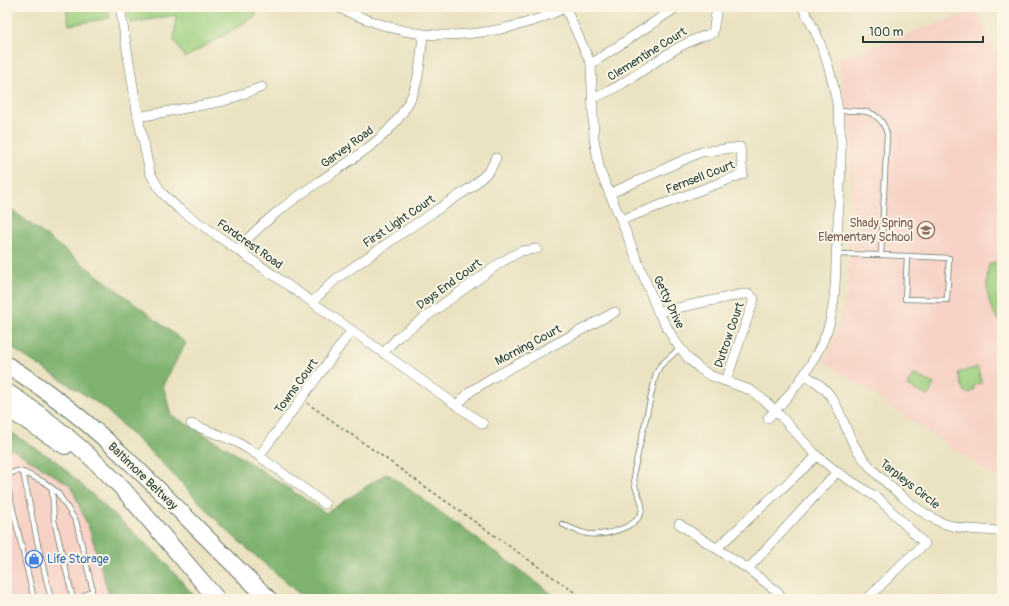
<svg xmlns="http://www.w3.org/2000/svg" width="1009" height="606" viewBox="0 0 1009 606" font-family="Pangolin,sans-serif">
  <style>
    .built { fill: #f7d1c6 }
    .green { fill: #9ed080; stroke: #5e865a }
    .forest { fill: #7eb26e; stroke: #4e7851 }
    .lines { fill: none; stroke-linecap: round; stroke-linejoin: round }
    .service-casing { stroke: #667765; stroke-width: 6 }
    .minor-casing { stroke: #667765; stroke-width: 10 }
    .motorway-casing { stroke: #667765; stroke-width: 18 }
    .path { stroke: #667765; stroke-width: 1.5; stroke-dasharray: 3 3; stroke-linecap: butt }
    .service { stroke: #fff; stroke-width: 4.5 }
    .minor { stroke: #fff; stroke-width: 9 }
    .motorway { stroke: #fff; stroke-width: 16 }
    .labels { text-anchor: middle; stroke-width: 4; stroke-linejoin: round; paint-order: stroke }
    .street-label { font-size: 12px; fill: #1f3d34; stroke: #fcf5e5 }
    .education-label { font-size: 12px; fill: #785e54; stroke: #fcf5e5; text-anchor: end }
    .shop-label { font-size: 12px; fill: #366cbe; stroke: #fcf5e5; text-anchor: start }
  </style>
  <rect width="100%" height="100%" fill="#fcf5e5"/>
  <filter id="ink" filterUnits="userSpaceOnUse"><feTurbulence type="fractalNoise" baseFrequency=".025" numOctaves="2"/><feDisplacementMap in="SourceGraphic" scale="8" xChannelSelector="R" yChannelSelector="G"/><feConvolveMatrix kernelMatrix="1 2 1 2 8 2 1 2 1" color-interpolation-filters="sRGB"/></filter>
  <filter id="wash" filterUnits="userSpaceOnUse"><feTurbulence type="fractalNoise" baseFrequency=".012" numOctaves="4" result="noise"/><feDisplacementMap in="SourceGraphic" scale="16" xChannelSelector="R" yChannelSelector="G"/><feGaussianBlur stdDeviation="0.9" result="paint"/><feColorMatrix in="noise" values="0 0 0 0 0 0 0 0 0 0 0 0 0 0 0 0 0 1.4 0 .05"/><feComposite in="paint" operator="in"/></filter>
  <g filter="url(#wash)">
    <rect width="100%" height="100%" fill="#eae2c1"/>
    <path class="built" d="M976 10 1002 65V481L824 362 837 331 848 288 852 147 838 59Z
      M12 448 71 486 91 534 109 595 108 599H7V452Z"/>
    <path class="green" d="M66 7H108L110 18 69 25Z
      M127 7H254L256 16 185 58 174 40 176 15 130 23Z
      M1002 260V324C986 308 985 285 989 264Z
      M977 367 982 383 974 385C975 391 971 395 965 392L963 388 958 373Z
      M913 374 934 384 928 396 907 386Z"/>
    <path class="forest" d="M7 206 186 343 163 385 171 415 227 448 326 513 387 473 559 599H305L225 529 163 464 102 406 7 345Z
      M7 430 56 461 162 559 197 599H108L109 595 91 534 71 486 12 449 7 452Z"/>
  </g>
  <g filter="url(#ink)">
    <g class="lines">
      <defs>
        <path id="service" d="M836 254 881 255 887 134C880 107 860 111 838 111
          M881 255 907 256 905 299 947 300 949 258 907 256
          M23 472 38 545 51 599
          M7 475 17 471 23 472 44 482 57 492 76 521 92 587V591L79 599
          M7 484 34 599
          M52 489 54 520 73 599
          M562 524C570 528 579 532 588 534 603 536 640 528 642 509 643 502 637 493 635 486 634 481 634 476 634 471L656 374 660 366 680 348
          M7 587 10 599"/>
        <path id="minor" d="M120 7 138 117 150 173 162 193 179 209 312 302 483 424
          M337 7C360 18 398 32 424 34 469 38 526 28 566 7
          M565 7 591 64 594 139 600 171 621 220 658 312 675 341 688 358 699 368 709 375 750 390 765 401 775 410 817 456 837 472 879 499 925 544 904 562 867 599
          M591 64 677 7
          M593 98C636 82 668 45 713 33L717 7
          M138 117 224 101 262 87
          M609 194 701 152 740 147 743 174 621 220
          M238 249C261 223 288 203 317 183 355 157 399 134 415 88 421 70 421 52 423 34
          M312 302 336 279 411 227 473 186 490 170 496 158
          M658 312 743 294H749L754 299 752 305 726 381
          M383 353 398 337 500 263 521 251 537 249
          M805 375C810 378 815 381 820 385 839 400 843 425 854 445 867 467 885 482 904 498 916 508 930 518 945 524 964 530 982 530 1002 531
          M457 405 471 391 490 379 615 312
          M768 418C793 393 814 365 827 331 837 302 835 272 837 242 838 208 842 173 841 139 838 93 826 46 802 7
          M191 424 237 442 259 456 325 504
          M259 456 352 330
          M679 524 748 569 778 592 783 599
          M717 548 817 456
          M748 569 837 472"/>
        <path id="motorway" d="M7 365C108 427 184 519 269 599
          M7 392C50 419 87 452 122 488L217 599
          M7 409 24 419 65 446"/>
      </defs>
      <use href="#service" class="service-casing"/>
      <use href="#minor" class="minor-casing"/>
      <use href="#motorway" class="motorway-casing"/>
      <path class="path" d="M307 403 584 599"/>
      <use href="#service" class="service"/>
      <use href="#minor" class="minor"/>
      <use href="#motorway" class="motorway"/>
    </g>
  </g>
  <defs>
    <symbol id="school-ring" viewBox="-11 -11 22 22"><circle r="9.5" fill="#fcf5e5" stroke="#8d6e63" stroke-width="1.5"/><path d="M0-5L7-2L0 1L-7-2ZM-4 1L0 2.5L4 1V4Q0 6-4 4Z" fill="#8d6e63"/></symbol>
    <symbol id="shop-ring" viewBox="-11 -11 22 22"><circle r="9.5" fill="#fcf5e5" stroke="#3f7fe0" stroke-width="1.5"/><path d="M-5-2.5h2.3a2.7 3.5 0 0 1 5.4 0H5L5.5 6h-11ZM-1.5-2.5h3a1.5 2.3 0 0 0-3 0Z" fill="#3f7fe0"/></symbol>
  </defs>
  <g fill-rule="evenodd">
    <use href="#school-ring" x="916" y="220" width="20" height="20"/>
    <use href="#shop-ring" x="24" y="549" width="20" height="20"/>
  </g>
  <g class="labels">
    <g class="street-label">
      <text transform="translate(647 54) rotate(-32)" y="4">Clementine Court</text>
      <text transform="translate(347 147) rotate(-36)" y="4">Garvey Road</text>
      <text transform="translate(700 177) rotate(-21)" y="4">Fernsell Court</text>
      <text transform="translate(399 221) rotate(-34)" y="4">First Light Court</text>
      <text transform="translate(250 244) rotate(35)" y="4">Fordcrest Road</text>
      <text transform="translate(449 284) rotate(-36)" y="4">Days End Court</text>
      <text transform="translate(669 302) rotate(65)" y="4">Getty Drive</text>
      <text transform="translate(729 335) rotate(-71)" y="4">Dutrow Court</text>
      <text transform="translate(528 345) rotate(-28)" y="4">Morning Court</text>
      <text transform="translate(296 386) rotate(-54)" y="4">Towns Court</text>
      <text transform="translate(143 476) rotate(44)" y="4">Baltimore Beltway</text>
      <text transform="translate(910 484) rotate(38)" y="4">Tarpleys Circle</text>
    </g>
    <g class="education-label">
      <text x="913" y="227">Shady Spring<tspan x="913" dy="14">Elementary School</tspan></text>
    </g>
    <g class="shop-label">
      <text x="47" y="563">Life Storage</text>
    </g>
  </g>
  <rect width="1009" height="606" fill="none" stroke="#fcf5e5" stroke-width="24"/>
  <path d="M863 36v6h120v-6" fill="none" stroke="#1f3d34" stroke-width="2"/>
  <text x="869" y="36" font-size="12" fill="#1f3d34" stroke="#fcf5e5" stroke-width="3" paint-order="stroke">100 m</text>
</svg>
